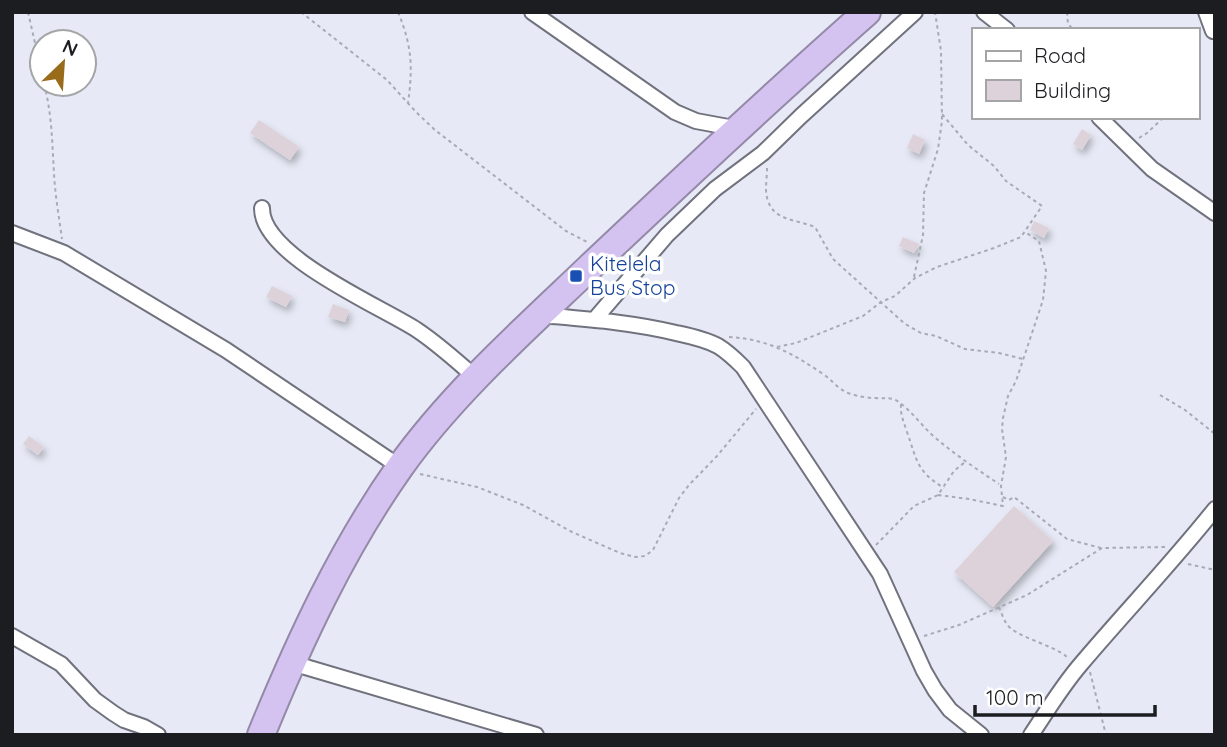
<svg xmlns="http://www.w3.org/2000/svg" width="1227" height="747" viewBox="0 0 1227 747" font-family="Quicksand,sans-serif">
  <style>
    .building { fill: #ded2da; filter: url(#shadow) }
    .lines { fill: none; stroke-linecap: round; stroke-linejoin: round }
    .street-casing { stroke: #70727d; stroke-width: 18 }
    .highway-casing { stroke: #9489a8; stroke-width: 30 }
    .path { stroke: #a8aab4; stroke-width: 2; stroke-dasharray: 3.5 3.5; stroke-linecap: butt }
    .street { stroke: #fff; stroke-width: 14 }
    .highway { stroke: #d4c3f0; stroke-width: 26 }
    .transit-dot { fill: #1a4fb4; stroke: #fff; stroke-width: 2.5 }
    .labels { text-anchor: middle; stroke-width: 7; stroke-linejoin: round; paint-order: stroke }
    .transit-label { font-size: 21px; fill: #164399; stroke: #fff; text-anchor: start }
  </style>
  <defs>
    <filter id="shadow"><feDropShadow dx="3" dy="5" stdDeviation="3.5" flood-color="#0004"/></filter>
  </defs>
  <rect width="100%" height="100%" fill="#e7eaf6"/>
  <path class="building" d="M259 120 299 147 290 160 250 133Z
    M1082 129 1091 135 1082 150 1073 144Z
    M913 134 925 140 919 154 907 148Z
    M1034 221 1049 228 1044 238 1030 230Z
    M903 237 919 244 914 253 899 246Z
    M272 286 292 296 286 307 266 297Z
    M333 304 349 310 345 322 328 317Z
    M29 436 44 447 38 455 23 444Z
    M1014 506 1053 541 993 607 954 572Z"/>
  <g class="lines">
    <defs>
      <path id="street" d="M532 12 675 112 696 121 739 129
        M984 12 1007 30
        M1206 12 1213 31
        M1099 117 1152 169 1215 213
        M262 208C261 256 380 306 417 330 438 344 457 361 476 378
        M12 233 64 253 226 350 400 467
        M540 315C585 319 631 322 676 333 690 336 705 339 718 346 728 352 735 359 743 367L880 574 924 671 935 690 950 710 981 735
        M594 320 667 235 715 189 763 153 801 116 915 12
        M12 636 61 664 95 700 113 713 124 720 144 727 158 735
        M292 663 536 735
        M1031 735C1047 711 1062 686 1081 664 1125 612 1172 563 1215 509"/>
      <path id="highway" d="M261 735C299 642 342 549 400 467 452 394 525 329 590 267 681 181 773 95 867 12"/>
    </defs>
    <use href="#street" class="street-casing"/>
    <use href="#highway" class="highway-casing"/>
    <path class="path" d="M28 12 42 74
      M301 12 387 80 416 112 435 130 566 231 589 243
      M398 12C412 46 413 67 408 103
      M1067 12 1068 24 1074 30
      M44 84C52 114 52 142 54 173 55 195 59 217 62 239
      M1139 138 1147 133 1164 117
      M767 168C767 175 766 183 766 190 768 221 792 218 815 227L833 259 905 324 921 333 936 336 965 349 999 353 1023 359
      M914 277 923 235 924 193 938 149 942 121 941 51 935 12
      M729 337C767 339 792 353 823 374 832 380 838 389 848 393 857 396 866 398 874 398 884 399 892 396 900 403 911 411 920 423 930 433 951 452 975 468 999 484
      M777 347 796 343 863 316 881 302 895 296 915 278 937 267 994 248 1021 237 1042 206 1006 181 994 166 968 145 942 114
      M1160 395 1185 410 1215 434
      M901 404C900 415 904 422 907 432 917 460 916 471 944 488
      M420 474 477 487 523 505 572 532 620 553 635 557 645 556 653 550 679 498 689 485 717 456 756 409
      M938 495 969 499 1003 506 1001 486 1006 457 1002 429 1003 418 1008 396 1016 381 1043 300 1046 271 1039 241 1025 232
      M1003 497 1009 500 1014 497 1067 539 1101 548
      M876 545 914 506 938 495 954 471 965 462
      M1188 564 1215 570
      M999 607C1001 612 1003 618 1006 623 1014 637 1052 644 1067 657
      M924 636 959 625 1027 595 1102 548 1166 547
      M1090 672 1106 735
      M1140 735H1211"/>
    <use href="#street" class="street"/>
    <use href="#highway" class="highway"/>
  </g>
  <rect class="transit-dot" x="569" y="269" width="14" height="14" rx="3.5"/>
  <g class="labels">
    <g class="transit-label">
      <text x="590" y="271">Kitelela<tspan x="590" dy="24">Bus Stop</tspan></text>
    </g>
  </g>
  <rect width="1227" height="747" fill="none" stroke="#1c1d21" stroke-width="28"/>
  <rect x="972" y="28" width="228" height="91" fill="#ffffff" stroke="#a4a5a6" stroke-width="2"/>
  <rect x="986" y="51" width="35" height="10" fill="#ffffff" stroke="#a4a5a6" stroke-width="2"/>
  <text x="1034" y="63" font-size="21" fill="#1c1d21">Road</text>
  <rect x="986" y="80" width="35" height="21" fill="#ded2da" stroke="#a4a5a6" stroke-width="2"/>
  <text x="1034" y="98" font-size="21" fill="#1c1d21">Building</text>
  <g transform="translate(63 63) rotate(25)"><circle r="33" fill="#ffffff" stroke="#a4a5a6" stroke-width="2"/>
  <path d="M0-5L12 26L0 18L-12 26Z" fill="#986c1a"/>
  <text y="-10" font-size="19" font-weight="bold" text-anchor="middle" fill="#1c1d21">N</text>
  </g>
  <path d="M975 705v10h180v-10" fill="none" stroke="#1c1d21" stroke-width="3.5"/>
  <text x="986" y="705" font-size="21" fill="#1c1d21" stroke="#ffffff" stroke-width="5" paint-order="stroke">100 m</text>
</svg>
